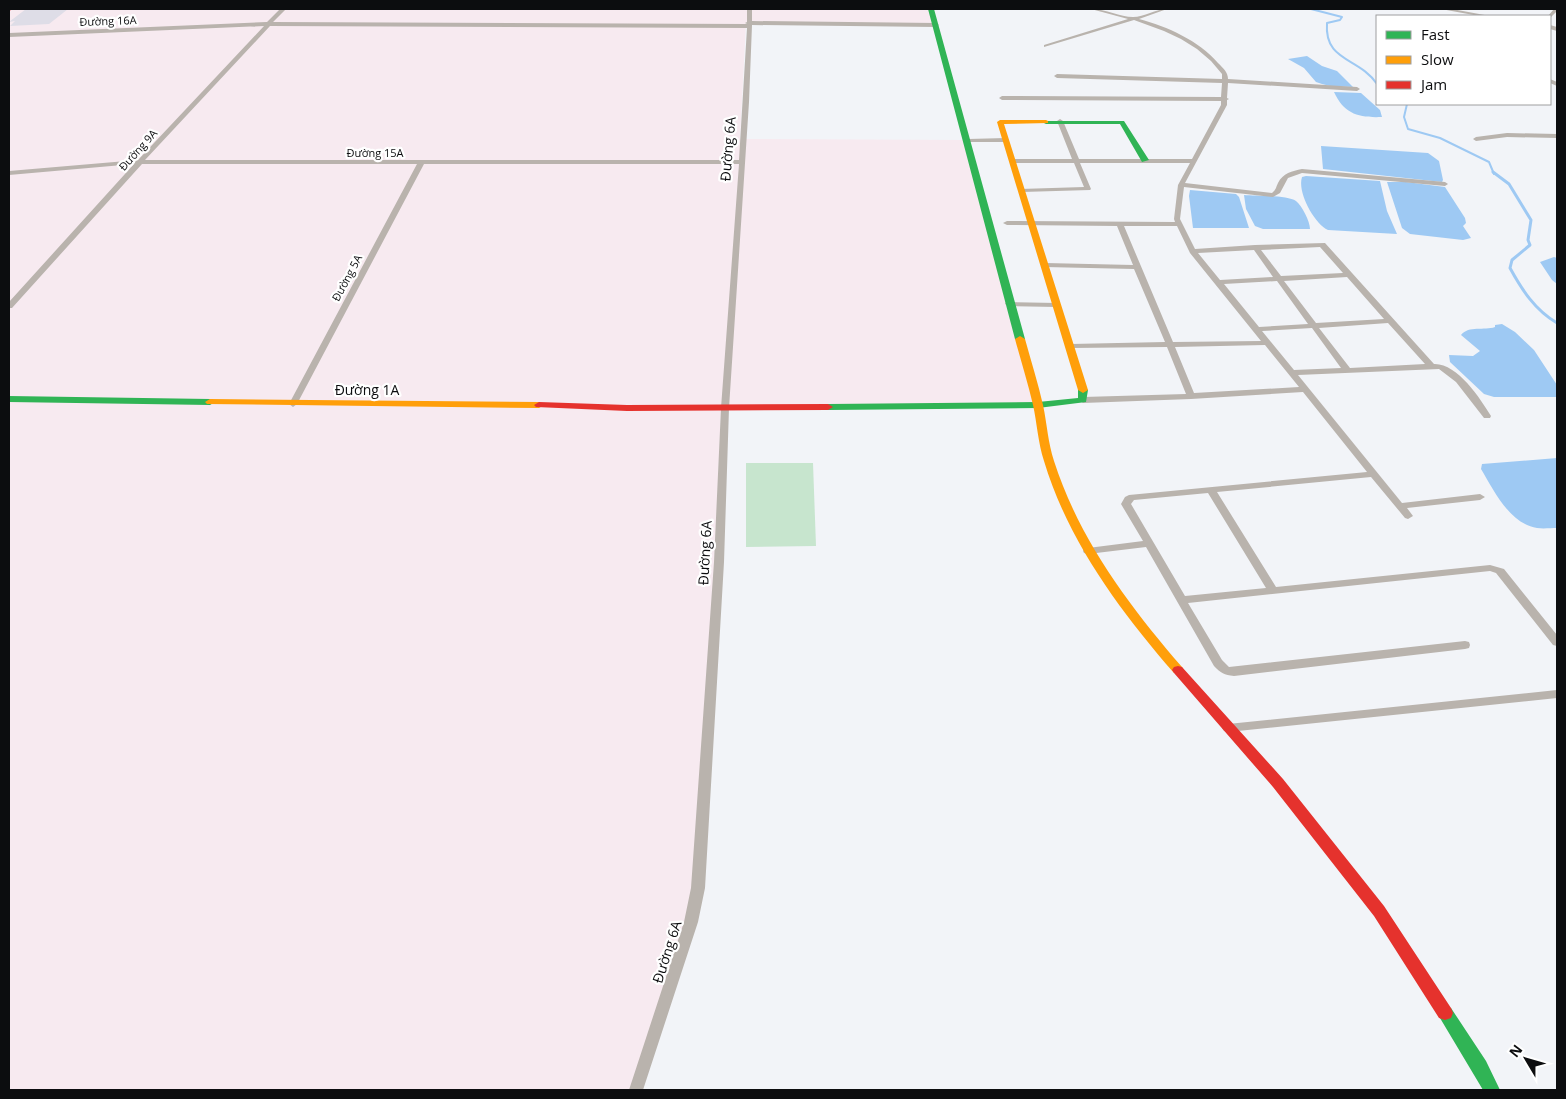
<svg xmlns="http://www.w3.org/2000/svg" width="1566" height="1099" viewBox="0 0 1566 1099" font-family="'Open Sans',sans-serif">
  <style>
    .industrial { fill: #f7eaf0 }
    .green { fill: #c7e5ce }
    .water { fill: #9ec9f3 }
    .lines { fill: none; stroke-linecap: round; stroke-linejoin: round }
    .stream-far1 { stroke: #9ec9f3; stroke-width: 2 }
    .stream { stroke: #9ec9f3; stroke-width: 3 }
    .building { fill: #dedde7 }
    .street { fill: #b9b3ad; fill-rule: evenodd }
    .fast { fill: #30b455; fill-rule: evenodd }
    .slow { fill: #ff9f0a; fill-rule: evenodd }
    .jam { fill: #e5322d; fill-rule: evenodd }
    .labels { text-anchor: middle; stroke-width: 4.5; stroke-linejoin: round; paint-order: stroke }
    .far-street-label { font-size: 11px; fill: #0c0d0f; stroke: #fff }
    .street-label { font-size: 14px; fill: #0c0d0f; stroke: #fff }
  </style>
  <rect width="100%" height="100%" fill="#f2f4f8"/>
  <path class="industrial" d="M9 9H929L934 24 746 22 740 139 966 140 1033 404 721 411 715 558 692 890 686 922 630 1090H9Z"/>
  <path class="green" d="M746 463H813L816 546 746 547Z"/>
  <path class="water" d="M1307 56 1322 66 1337 71 1353 87 1330 86 1322 84 1316 82 1304 68 1288 59Z
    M1334 92 1361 93 1380 110 1382 117C1359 118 1344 114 1334 92Z
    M1321 146 1428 153 1439 161 1443 180 1442 182 1323 169Z
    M1306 176 1380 181 1387 211 1397 234 1328 230C1314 223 1297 192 1302 177Z
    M1387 182H1406L1445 187 1465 218 1466 223 1463 226 1471 238 1463 240 1410 234 1402 228Z
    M1190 190 1236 194 1239 197 1249 228H1193L1189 196Z
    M1244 195C1255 196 1287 195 1296 201 1302 206 1310 221 1310 229H1263L1255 226 1246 209Z
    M1554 257 1557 258V284L1552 280 1540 262Z
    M1502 324 1515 332 1534 350 1557 385V397H1494L1484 394 1450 362 1449 355 1473 356 1480 351 1461 335C1469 325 1484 331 1495 327V325Z
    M1557 458V528C1551 528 1543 529 1537 528 1510 524 1494 491 1481 469L1482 464Z"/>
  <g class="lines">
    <path class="stream-far1" d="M1311 9 1342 17 1340 20 1327 23C1324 62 1359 57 1377 84
      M1407 104 1404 117 1408 129 1440 138 1489 162 1494 174"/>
    <path class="stream" d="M1493 172 1509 184 1531 220 1528 240 1530 245 1512 260 1510 268C1522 290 1535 310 1557 323"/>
  </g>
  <path class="building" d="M26 9H68L49 24 10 26 15 21 9 22Z"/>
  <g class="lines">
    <path class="street" d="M280 9H286L273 22 747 24 745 23 747 22V9H752V21L936 23 939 25 936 27 752 25 749 102 729 408 724 562 705 888 698 922 643 1090H629L684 922 691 888 714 562 721 408 739 164H424L297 404 293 407 289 404 417 164H142L12 308H9V302L134 164 9 175V171L138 160 264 26 9 37V33L267 22ZM270 26 747 28 739 160H145Z
      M1091 9C1106 9 1120 17 1133 17 1144 17 1156 9 1167 9L1139 19C1168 27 1198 40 1218 63 1223 68 1228 72 1228 79L1357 87 1360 89 1357 91 1228 83 1227 98 1229 99 1227 100V105L1185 183 1272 193C1276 190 1276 187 1278 183 1283 173 1292 171 1302 169L1445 182 1448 184 1445 186 1302 173 1288 178 1280 193 1273 197 1184 187 1180 219 1195 249 1255 245 1325 243 1434 364C1457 363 1480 398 1491 416L1490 418H1484L1456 382 1439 369 1298 375 1402 503 1480 494 1485 497 1480 500 1407 508 1413 516 1408 519 1405 518 1371 477 1217 492 1276 587 1490 565 1504 569 1557 635V646L1553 645 1496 573 1490 571 1188 603 1222 660 1229 667 1465 641 1469 642 1470 645 1469 648 1465 649 1234 676C1224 675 1221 673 1214 666L1146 547 1088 554 1084 553 1083 551 1084 549 1088 548 1143 541 1121 504 1125 497 1129 495 1367 472 1303 392 1191 399 1083 403 1079 400 1083 397 1186 394 1167 347 1071 348 1067 346 1071 344 1165 342 1134 269 1045 267 1041 265 1045 263 1133 265 1117 226 1007 225 1003 223 1007 221 1175 222 1174 219 1178 185 1190 163H1080L1091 189 1090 190 1022 192 1020 191V189L1084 187 1074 163H1013L1010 161 1013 159H1072L1057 121 1060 119 1063 121 1079 159H1192L1221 105V101L1002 100 999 98 1002 96 1221 97 1222 83 1057 78 1054 76 1057 74 1222 79V74L1211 61 1197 49 1181 39 1164 31 1134 20 1044 47V45L1128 19ZM1124 226H1177L1190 253 1261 341 1173 342ZM1320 247 1343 273 1281 276 1261 250ZM1254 250 1273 277 1220 280 1198 253ZM1347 277 1384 319 1316 323 1284 281ZM1277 281 1308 324 1259 327 1224 284ZM1388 323 1425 364 1350 368 1319 328ZM1312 328 1341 368 1294 370 1262 331ZM1265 345 1299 387 1194 393 1175 347ZM1208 493 1266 588 1185 596 1131 504 1134 500Z
      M1441 9H1452L1490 16H1479Z
      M1554 9H1557V11L1550 18V16H1548Z
      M1550 25 1557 27V31L1550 29Z
      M1550 79 1557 82V86L1550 83Z
      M1507 133 1557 134V138L1507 137 1476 141 1473 139 1476 137Z
      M968 139 1006 138 1009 140 1006 142H966V140Z
      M1006 302 1057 303 1061 305 1057 307 1009 306 1005 304Z
      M1557 690V698L1228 732 1224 731 1222 728 1224 725 1228 724Z"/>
    <path class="fast" d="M928 9H934L1025 339 1023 341 1020 342 1015 339Z
      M1044 121H1124L1149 160 1142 162 1120 124H1046L1044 123Z
      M1083 387 1088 390 1086 402 1038 408 828 410 823 407 828 404 1038 402 1078 398V390Z
      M9 396 210 399 215 402 210 405 9 402Z
      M1445 1006 1451 1008 1486 1061 1500 1090H1483L1437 1013 1439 1008Z"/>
    <path class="slow" d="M1046 120 1048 121V123L1004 124 1088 390 1083 393 1078 390 997 122 1000 120Z
      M1020 336 1025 339C1031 361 1038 383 1043 405 1047 424 1048 443 1054 461 1079 539 1129 606 1182 667L1184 670 1182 673H1174C1120 611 1068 541 1044 461 1038 443 1037 423 1033 405 1028 383 1021 361 1015 339Z
      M210 399 539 402 544 405 539 408 207 404 205 402Z"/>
    <path class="jam" d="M9 9H13L9 11Z
      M539 402 627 405 828 404 833 407 828 410 627 411 536 407 534 405Z
      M1178 666 1182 667 1283 779 1384 906 1451 1008 1453 1013 1451 1018 1445 1020 1439 1018 1374 916 1273 787 1174 673 1172 670 1174 667Z"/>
  </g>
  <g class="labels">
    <g class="far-street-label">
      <text transform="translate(108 21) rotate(-2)" y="4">Đường 16A</text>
      <text transform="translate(138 150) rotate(-48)" y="4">Đường 9A</text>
      <text x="375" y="157">Đường 15A</text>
      <text transform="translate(347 278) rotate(-62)" y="4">Đường 5A</text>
    </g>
    <g class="street-label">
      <text transform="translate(728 149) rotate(-85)" y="5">Đường 6A</text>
      <text x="367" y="395">Đường 1A</text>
      <text transform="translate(705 553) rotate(-87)" y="5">Đường 6A</text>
      <text transform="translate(667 952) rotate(-72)" y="5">Đường 6A</text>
    </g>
  </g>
  <rect width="1566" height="1099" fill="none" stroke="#0c0d0f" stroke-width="20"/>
  <rect x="1376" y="15" width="175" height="90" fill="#ffffff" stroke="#9e9e9f"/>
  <rect x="1386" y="31" width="25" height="8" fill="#30b455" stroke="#9e9e9f"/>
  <text x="1421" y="40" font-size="15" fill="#0c0d0f">Fast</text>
  <rect x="1386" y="56" width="25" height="8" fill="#ff9f0a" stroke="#9e9e9f"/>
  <text x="1421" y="65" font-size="15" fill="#0c0d0f">Slow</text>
  <rect x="1386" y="81" width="25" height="8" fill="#e5322d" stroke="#9e9e9f"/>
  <text x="1421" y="90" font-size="15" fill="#0c0d0f">Jam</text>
  <g transform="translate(1526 1059) rotate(308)" stroke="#ffffff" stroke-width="4" paint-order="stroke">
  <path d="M0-4L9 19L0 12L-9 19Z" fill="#0c0d0f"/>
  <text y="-8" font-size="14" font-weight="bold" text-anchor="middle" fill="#0c0d0f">N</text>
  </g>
</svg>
